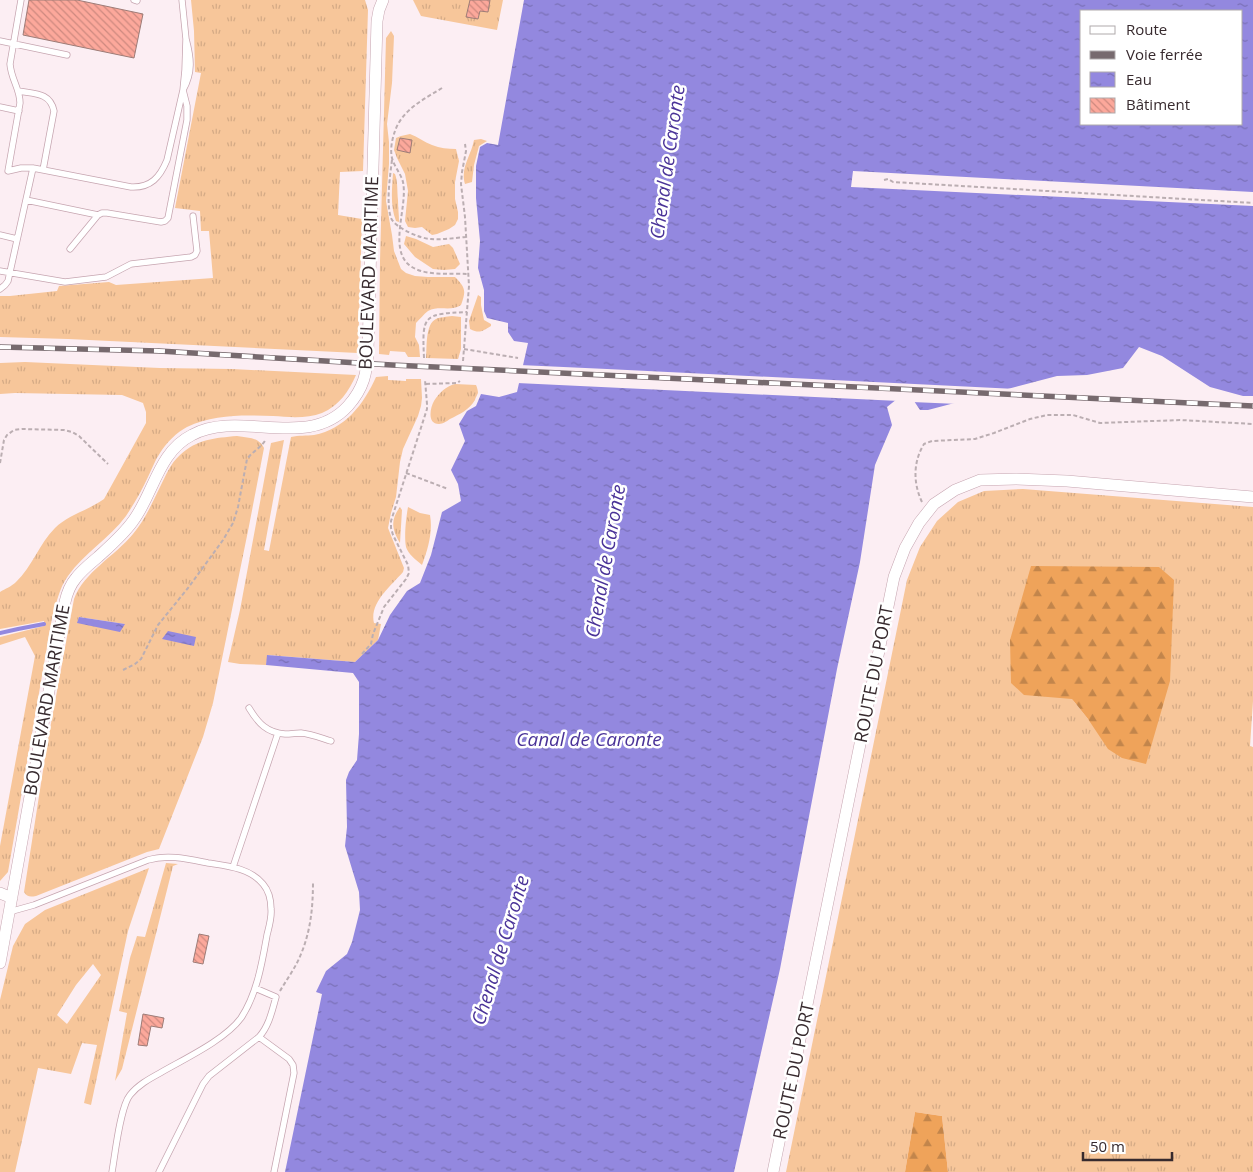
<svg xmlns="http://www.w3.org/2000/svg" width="1253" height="1172" viewBox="0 0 1253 1172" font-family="'Open Sans',sans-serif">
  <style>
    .grass { fill: url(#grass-tufts); fill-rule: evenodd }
    .forest { fill: url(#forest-firs) }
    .water { fill: url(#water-ripples); fill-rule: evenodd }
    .pier { fill: #fceef3 }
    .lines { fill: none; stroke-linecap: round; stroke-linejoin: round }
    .stream { stroke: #9388df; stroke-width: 4 }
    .building { fill: url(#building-back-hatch); stroke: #9d7c77 }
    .lane-casing { stroke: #c6a5b0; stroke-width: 7 }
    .street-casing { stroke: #c6a5b0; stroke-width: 12 }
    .path { stroke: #bbaeb2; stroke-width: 2; stroke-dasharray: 4 2.5; stroke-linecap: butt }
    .lane { stroke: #fff; stroke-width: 5.5 }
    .street { stroke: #fff; stroke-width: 11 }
    .rail-casing { stroke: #776a6e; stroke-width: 5.5 }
    .rail { stroke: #fff; stroke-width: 4; stroke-dasharray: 11; stroke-linecap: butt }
    .labels { text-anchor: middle; stroke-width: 5; stroke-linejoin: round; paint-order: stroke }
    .street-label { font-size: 18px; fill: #372a2e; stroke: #fff }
    .water-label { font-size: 19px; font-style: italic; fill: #4a3398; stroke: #fff }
  </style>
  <defs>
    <pattern id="grass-tufts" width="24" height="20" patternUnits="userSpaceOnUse" patternTransform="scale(1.25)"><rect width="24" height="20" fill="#f7c69a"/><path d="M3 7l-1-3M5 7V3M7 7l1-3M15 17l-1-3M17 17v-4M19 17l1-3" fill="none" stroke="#d4aa85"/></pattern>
    <pattern id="forest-firs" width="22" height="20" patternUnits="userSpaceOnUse" patternTransform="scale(1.25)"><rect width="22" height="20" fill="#efa35a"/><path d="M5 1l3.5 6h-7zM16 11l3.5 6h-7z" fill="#c2854b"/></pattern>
    <pattern id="water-ripples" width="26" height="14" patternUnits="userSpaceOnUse" patternTransform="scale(1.25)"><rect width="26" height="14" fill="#9388df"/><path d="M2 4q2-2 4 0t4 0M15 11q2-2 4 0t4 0" fill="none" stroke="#796fb5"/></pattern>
    <pattern id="building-back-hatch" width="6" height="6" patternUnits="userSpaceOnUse" patternTransform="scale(1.25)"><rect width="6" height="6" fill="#fca89b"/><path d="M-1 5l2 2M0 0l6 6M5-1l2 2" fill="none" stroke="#cd897f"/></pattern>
  </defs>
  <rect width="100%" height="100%" fill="#fceef3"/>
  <path class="grass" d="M191 0H365L368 10 363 171 340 172 338 215 362 219 358 353 68 339 0 337V296H10L57 291 59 286 109 282 116 285 213 278 209 231H201L200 211 175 208 201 73 195 72 194 31Z
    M413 0H503L497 30 421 16Z
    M391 31 394 36 392 83 387 124 389 142V164L386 201 392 235 394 251 401 269 406 273 415 276 428 277H455C466 288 466 291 461 305 451 312 439 305 428 311 424 314 420 319 416 323L415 337 419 345 420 357H408L405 352 390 351 389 355 379 354 380 261 386 38Z
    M410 134C418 137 424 142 432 145 440 148 448 149 456 149L459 161 455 182V199L458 212V219L455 225 449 229 437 234 432 235 422 227 415 228 408 227 405 221 408 191 405 174 397 158 394 150 396 138 401 136Z
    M481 139 487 141 479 146 474 165 472 182 465 184C460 168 471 156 474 140Z
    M393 173 395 174C398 182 397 191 398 200 398 208 399 214 399 222L396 221C390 206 392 189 393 173Z
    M406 236 416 239 433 247 449 244 453 248 460 264 455 269 444 270 433 269 415 257 404 244Z
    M478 295 481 297V305L484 320 491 324V326C482 331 480 334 470 329L469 321Z
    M452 316 461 317V349L458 359 426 358C427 348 425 324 436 319 440 317 447 317 452 316Z
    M25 362 160 368 232 369 356 375C349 391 339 406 322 413 307 419 288 417 273 416 244 415 214 414 187 427 177 432 166 443 160 453 155 460 152 469 148 477 142 490 134 504 126 516 109 539 84 553 68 576 59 588 56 605 52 618L8 872 0 881V846L35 656 25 637 0 645V637L44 626V621L0 629V592C5 589 12 586 16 582 32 567 39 544 55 528 68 515 89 510 104 499L146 423V412L143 403 122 395 15 393 0 394V363Z
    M388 376V380H389L406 381V379H421L422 398 421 406 418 416 403 449 400 462 396 497 391 513 388 528 404 568 403 572C391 586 369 603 374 623L381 624 378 640 355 662 268 655 266 665 240 664 228 662 240 610 271 443 284 440 264 550 269 551 291 437C299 435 306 436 314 435 345 429 364 404 376 377Z
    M455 384 476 385C477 387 478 391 478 393 478 393 475 399 475 400 469 410 460 414 450 419 447 421 443 424 439 424 427 424 430 408 434 401 439 393 446 386 455 384Z
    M237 436C248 438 259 437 264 448L249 526 213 703 203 737 159 849 147 852 36 896C30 897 27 897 24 892L47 745 74 599C84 572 115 556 133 534 145 520 152 503 160 487 166 475 170 464 180 455 197 439 215 438 237 436ZM79 617 125 624 78 623Z
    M1023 489 1253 507V701L1250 746 1253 747V1172H948L942 1116 915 1112 905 1172H786L907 580 920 547 937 521 958 502 984 491ZM1072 699 1146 764 1088 719Z
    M400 507 402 510 400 543C392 530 390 520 400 507Z
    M408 507 420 513 430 515C433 532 428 549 422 565 416 560 408 554 406 547 404 537 406 518 408 507Z
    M166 863 178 864 173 866 122 1069 115 1081 127 1013 119 1011 130 958 137 936 145 937Z
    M149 868 128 931 91 1105 84 1103 97 1045 82 1043 71 1074 38 1068 15 1172H0V1000L13 946 25 924 45 910ZM93 964 101 975 67 1024 57 1015 76 985Z"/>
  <path class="forest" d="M1031 566 1159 567 1174 580 1170 681 1146 764 1122 758 1108 749 1088 719 1072 699 1024 695 1011 683 1010 640Z
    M915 1112 942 1116 948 1172H905Z"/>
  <path class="water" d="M524 0H1253V192L853 171 851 187 1253 206V396H1243L1210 387 1162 356 1139 347 1123 368 1087 375 1057 376 928 410H920L910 395 897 399 887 407 892 425 875 465 860 562 837 669 780 969 734 1172H285L322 994 316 992 326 971 347 954 352 942 360 910 359 892 345 846 347 827 346 780 349 772 357 760 359 734V682L353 673 266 665 267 655 355 662 378 640 390 615 407 591 420 583 431 555 442 512 461 501 458 484 451 470 465 441 459 424 467 411 476 406 481 394 499 397 517 392 528 343 514 341 508 332V323L487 318 484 311V290L478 268 480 241 476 198V166L480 147 487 143 498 145ZM1082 11H1242V124H1082Z
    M79 617 125 624 120 632 77 623Z
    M168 631 196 637 194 646 162 639Z"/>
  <path class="pier" d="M520 365 607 369 1016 389 958 404 912 402 909 398 899 401 517 383Z"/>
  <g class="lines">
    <path class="stream" d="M0 633 18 629 44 624"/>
  </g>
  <path class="building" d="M29 0H77L143 14 134 58 23 35Z
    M470 0H490L488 12 480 11 478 19 466 17Z
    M400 138 412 140 410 153 397 150Z
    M199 934 209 936 203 964 193 962Z
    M143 1014 164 1018 162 1028 151 1026 147 1046 138 1045Z"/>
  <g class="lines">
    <defs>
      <path id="lane" d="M21 0 10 64C11 79 20 89 20 103L8 171 21 168H33L131 187C151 188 160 177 167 160L183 90 185 70 186 39C191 58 193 72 183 90L187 106V120L168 218 165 221 161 222 107 213H102L98 215 70 249
        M134 0 137 1
        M182 0 186 39
        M0 41 67 55
        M18 91C34 94 50 92 54 111L43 170
        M0 107 19 111
        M26 200 98 215
        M0 235 17 239
        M0 271 65 282 106 277 131 264 191 257 195 255 197 251 193 216
        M0 289 5 285 8 281 33 168
        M249 708C258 723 267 733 285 734 291 734 296 733 301 733 311 734 321 738 331 741
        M233 867 278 733
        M9 912 34 905 148 860C168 854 188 859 208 863 227 866 250 868 263 884 269 891 271 900 271 909 272 917 269 927 267 935 262 963 257 994 241 1018 225 1040 184 1059 160 1073 149 1079 138 1085 130 1095 120 1107 115 1155 112 1172
        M259 1037 289 1059 293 1065 294 1073 274 1172
        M159 1172 203 1084 209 1076 259 1037C269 1026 272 1011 276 997L255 988"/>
      <path id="street" d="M0 893 12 898
        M0 963 65 602C67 593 70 585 76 578 82 570 91 563 98 557 110 546 123 535 133 521 154 493 158 452 192 435 240 409 307 451 348 406 364 388 367 373 368 350L377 21 379 10 383 0
        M773 1172 894 577 905 548 919 523 934 504 955 490 980 480 1016 479 1067 481 1253 497"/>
    </defs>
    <use href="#lane" class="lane-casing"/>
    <use href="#street" class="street-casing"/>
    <path class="path" d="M442 88C424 99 402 110 395 131 392 139 390 150 392 158 394 166 401 174 403 182 408 206 389 246 408 264 422 277 450 273 468 274
      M392 160C390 176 386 203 391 218 395 228 421 239 431 239 442 240 454 238 466 237
      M884 180 888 179 893 182 1253 203
      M464 349 518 358
      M424 358C422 315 423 314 467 312
      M463 361 469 286 465 217 461 184 462 172 466 151 465 144
      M426 384 457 383 460 381
      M0 463 4 440 7 435 14 430 22 429 64 430 72 432 79 436 108 464
      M406 473 448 489
      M922 502C913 483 913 462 924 444L932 441 975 439 994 433 1030 419 1047 415H1073L1100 423 1180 420 1253 424
      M362 654 371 644 373 634 384 607 406 579 409 573 408 565 393 535 391 528V521L427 409V404L425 380
      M123 670 135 664 141 659 158 625 188 588 223 540 233 523 238 507 247 459C253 451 262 447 266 439
      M280 991C287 979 296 967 301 954 311 930 313 906 313 881"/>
    <use href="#lane" class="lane"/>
    <use href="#street" class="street"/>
    <defs>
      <path id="rail" d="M0 347 159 351 392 365 1253 406"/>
    </defs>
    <use href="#rail" class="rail-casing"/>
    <use href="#rail" class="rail"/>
  </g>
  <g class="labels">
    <g class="street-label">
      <text transform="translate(369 273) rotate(-88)" y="6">BOULEVARD MARITIME</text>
      <text transform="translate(874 674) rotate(-79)" y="6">ROUTE DU PORT</text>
      <text transform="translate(47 700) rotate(-80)" y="6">BOULEVARD MARITIME</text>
      <text transform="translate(794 1071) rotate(-78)" y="6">ROUTE DU PORT</text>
    </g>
    <g class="water-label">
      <text transform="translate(667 162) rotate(-82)" y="7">Chenal de Caronte</text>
      <text transform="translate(605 561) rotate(-80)" y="7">Chenal de Caronte</text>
      <text x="589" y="746">Canal de Caronte</text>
      <text transform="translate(500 950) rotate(-73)" y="7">Chenal de Caronte</text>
    </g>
  </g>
  <rect x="1080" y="10" width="162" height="115" fill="#ffffff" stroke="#afaaab"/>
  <rect x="1090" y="26" width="25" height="8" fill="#ffffff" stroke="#afaaab"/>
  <text x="1126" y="35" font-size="15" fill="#372a2e">Route</text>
  <rect x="1090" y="51" width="25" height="8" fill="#776a6e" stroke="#afaaab"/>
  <text x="1126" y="60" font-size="15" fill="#372a2e">Voie ferrée</text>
  <rect x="1090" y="72" width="25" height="15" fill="url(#water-ripples)" stroke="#afaaab"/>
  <text x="1126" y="85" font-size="15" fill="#372a2e">Eau</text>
  <rect x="1090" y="98" width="25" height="15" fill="url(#building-back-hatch)" stroke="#afaaab"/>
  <text x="1126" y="110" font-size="15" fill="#372a2e">Bâtiment</text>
  <path d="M1083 1152v8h89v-8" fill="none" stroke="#372a2e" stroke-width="2.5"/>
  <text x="1090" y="1152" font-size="15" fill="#372a2e" stroke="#ffffff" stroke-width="4" paint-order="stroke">50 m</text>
</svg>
